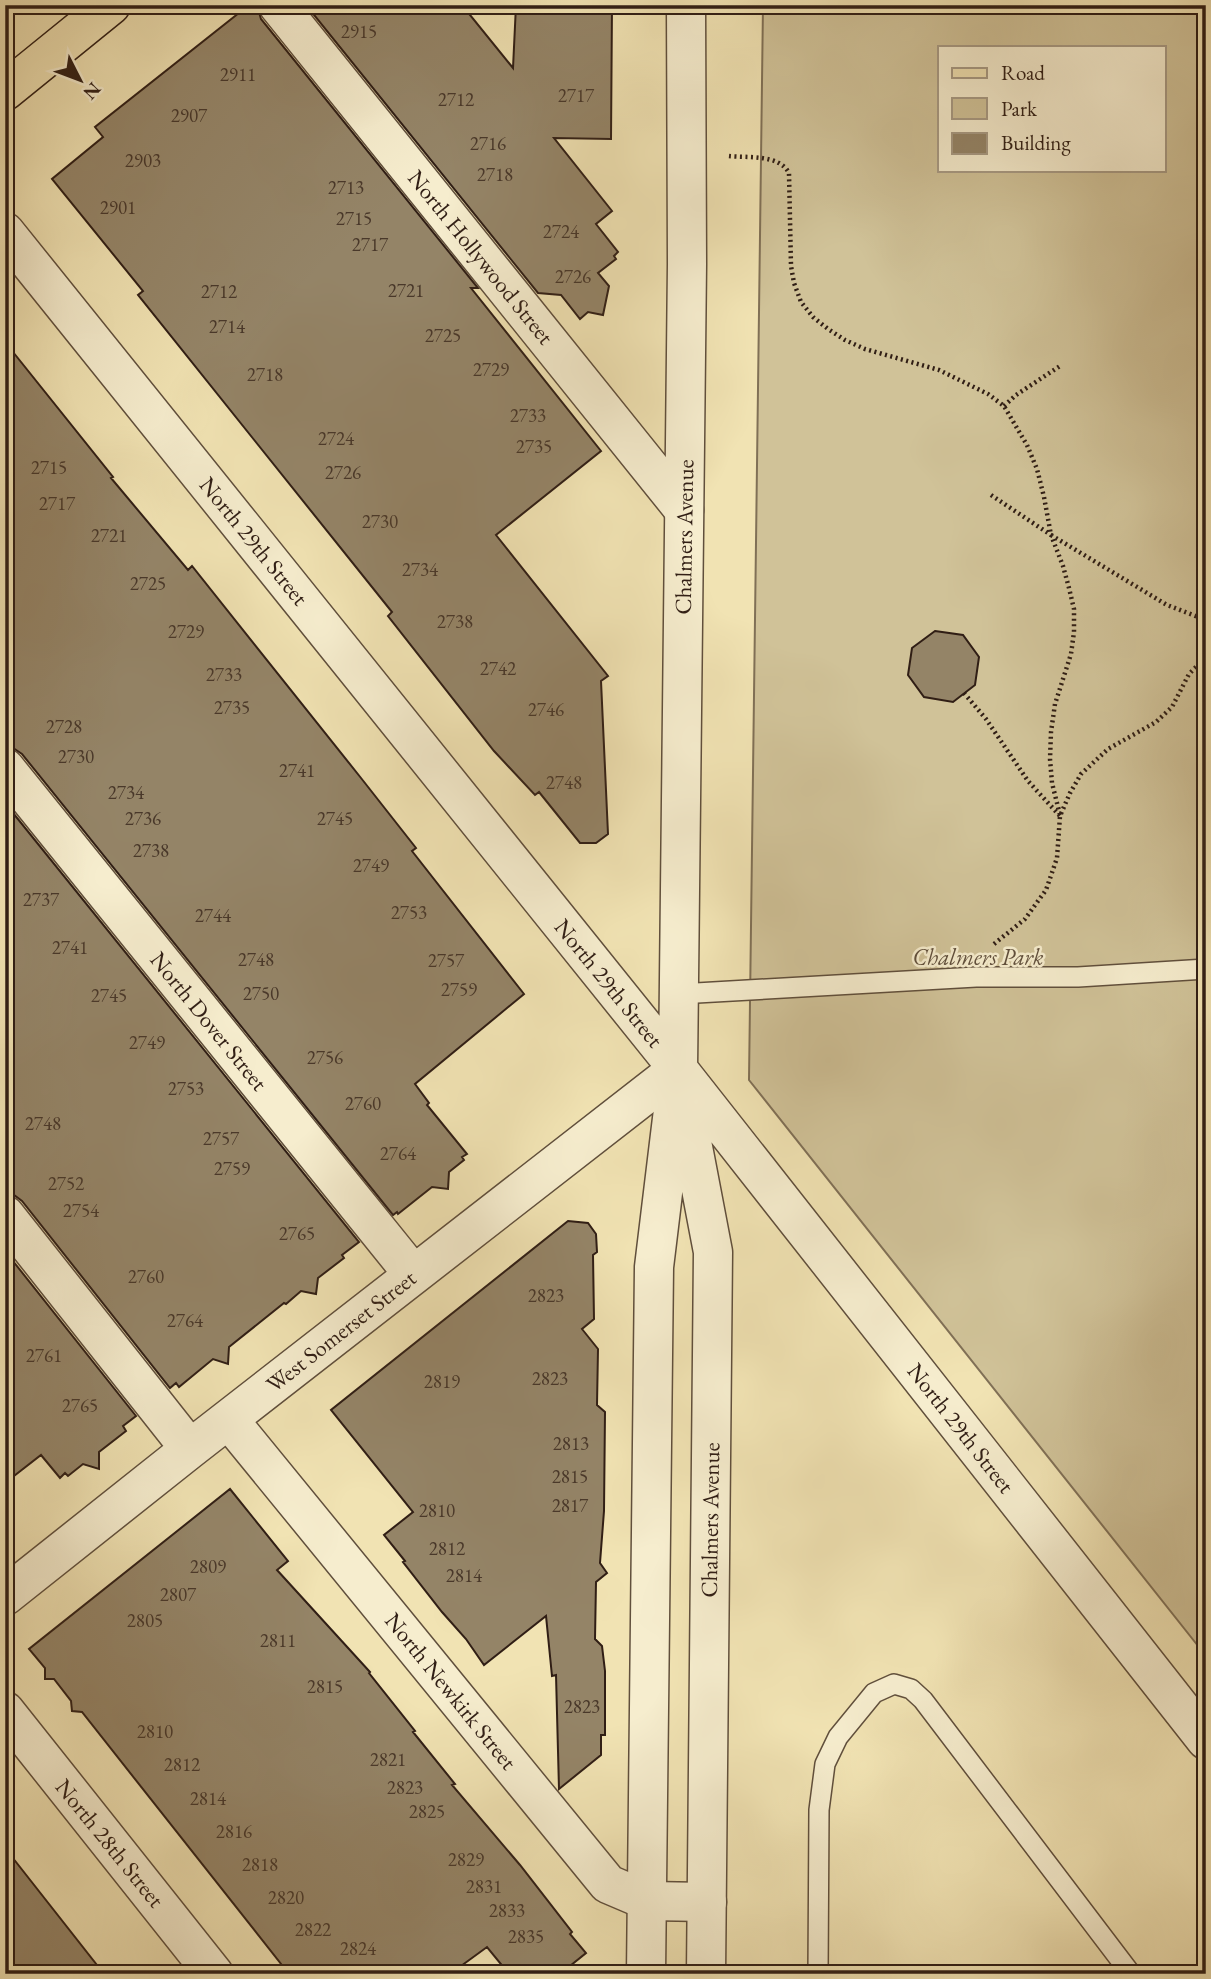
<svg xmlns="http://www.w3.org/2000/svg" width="1211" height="1979" viewBox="0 0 1211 1979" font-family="'EB Garamond',serif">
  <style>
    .green { fill: #d0c298; stroke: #807056; stroke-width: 2; fill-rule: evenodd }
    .building { fill: #948467; stroke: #301e15; stroke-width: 2 }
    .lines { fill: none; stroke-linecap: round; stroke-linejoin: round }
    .service-casing { stroke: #604f3c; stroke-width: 22 }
    .minor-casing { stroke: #604f3c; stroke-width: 41 }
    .tertiary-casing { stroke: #604f3c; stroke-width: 41 }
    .primary-casing { stroke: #301e15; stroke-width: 41 }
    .path { stroke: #301e15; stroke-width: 4.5; stroke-dasharray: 2 3.5; stroke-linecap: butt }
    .service { stroke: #f6edce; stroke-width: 19 }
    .minor { stroke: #f6edce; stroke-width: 38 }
    .tertiary { stroke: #f6edce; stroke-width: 38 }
    .primary { stroke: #f1e3b3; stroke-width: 38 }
    .labels { text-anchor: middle; stroke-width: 5; stroke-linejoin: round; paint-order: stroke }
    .number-label { font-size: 19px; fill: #49382a }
    .street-label { font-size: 23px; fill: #301e15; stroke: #f6edce }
    .park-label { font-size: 23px; font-style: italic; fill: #604f3c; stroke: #f6edce }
  </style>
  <rect width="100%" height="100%" fill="#f1e3b3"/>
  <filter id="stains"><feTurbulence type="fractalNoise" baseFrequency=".00286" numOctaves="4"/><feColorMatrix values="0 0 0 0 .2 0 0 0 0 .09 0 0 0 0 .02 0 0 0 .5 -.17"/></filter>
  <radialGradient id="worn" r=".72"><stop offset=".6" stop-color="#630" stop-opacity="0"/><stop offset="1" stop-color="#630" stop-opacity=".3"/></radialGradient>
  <path class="green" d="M763 5H1206V1656L749 1080ZM940 47H1164V170H940Z"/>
  <path class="building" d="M249 5H257L261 19 478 288H471L601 451 496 535 608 676 601 681 608 834 596 843H580L539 792 535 795 494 751 388 616 392 612 138 295 143 291 52 179 103 137 95 127Z
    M306 5H462L513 68 516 5H612L611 139 554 138 612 211 596 224 618 252 614 256 616 259 598 273 609 286 603 315 588 312 580 319 561 295 538 293Z
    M5 342 113 477 111 478 188 570 192 566 361 778 416 848 412 851 524 994 415 1084 429 1103 427 1105 467 1154 462 1157 464 1160 449 1172 448 1189 432 1187 398 1214 397 1212 393 1215 22 754 13 748 5 747Z
    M935 631 963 635 979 657 975 685 953 702 924 697 908 675 912 648Z
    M5 803 359 1242 342 1255 344 1258 318 1278 316 1294 301 1291 286 1304 284 1303 229 1347 228 1364 213 1359 179 1387 176 1383 170 1388 22 1201 14 1195 5 1194Z
    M568 1221 588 1223 596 1234 597 1252 593 1255 594 1319 582 1329 598 1349 597 1405 605 1412 604 1511 600 1563 607 1573 596 1582 595 1639 602 1646 605 1671V1735H601V1755L559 1789 556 1675 552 1676 546 1616 484 1665 466 1639 442 1612 403 1562 405 1561 384 1535 413 1512 331 1410Z
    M5 1251 136 1416 123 1426 126 1431 99 1452V1469L83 1464 68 1476 65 1473 60 1478 41 1455 5 1483Z
    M230 1489 288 1561 277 1570 370 1672 369 1673 415 1731 413 1732 455 1784 452 1785 520 1865 572 1932 570 1934 586 1953 560 1974H509L487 1947 450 1974H289L82 1712 72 1711 71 1701 54 1679H45V1668L29 1649Z
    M5 1848 104 1974H5Z"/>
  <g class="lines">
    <defs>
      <path id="service" d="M679 994 976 977H1078L1206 969
        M818 1974 819 1810 825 1764 838 1737 874 1693 894 1684 911 1689 923 1700 1131 1974"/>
      <path id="minor" d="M278 5 684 510
        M5 768 413 1274
        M5 1215 190 1449
        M229 1420 608 1884 648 1901 707 1902
        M5 1596 190 1449 678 1069
        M5 1711 214 1974"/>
      <path id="tertiary" d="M5 232 678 1069 1206 1740
        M685 1105 713 1252 706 1974
        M646 1974 654 1267 678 1069 687 264 686 5"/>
      <path id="primary" d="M5 91 111 5"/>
    </defs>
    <use href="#service" class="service-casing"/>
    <use href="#minor" class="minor-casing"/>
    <use href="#tertiary" class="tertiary-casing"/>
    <use href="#primary" class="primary-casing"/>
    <path class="path" d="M729 156C748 158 779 154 789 173L791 266 794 283 801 302 813 317 828 329 845 340 865 349 939 370 988 394 1004 406 1027 445 1037 469 1044 497 1051 535 1167 605 1206 620
      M1004 406 1016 395 1060 366
      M991 495 1051 535 1063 566 1069 588 1074 609V632L1071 654 1055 704 1051 732 1050 759 1052 783 1060 815
      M964 693 986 719 1028 781 1060 816
      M994 944 1025 919 1046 890 1057 858 1060 816 1070 793 1081 774 1108 749 1156 722 1172 707 1189 674 1206 657"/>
    <use href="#service" class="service"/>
    <use href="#minor" class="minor"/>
    <use href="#tertiary" class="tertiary"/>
    <use href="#primary" class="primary"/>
  </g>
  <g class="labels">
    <g class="number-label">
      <text x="359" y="38">2915</text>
      <text x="238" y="81">2911</text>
      <text x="576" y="102">2717</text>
      <text x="456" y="106">2712</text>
      <text x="189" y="122">2907</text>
      <text x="488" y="150">2716</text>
      <text x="143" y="167">2903</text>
      <text x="495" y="181">2718</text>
      <text x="346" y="194">2713</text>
      <text x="118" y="214">2901</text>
      <text x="354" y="225">2715</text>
      <text x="561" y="238">2724</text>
      <text x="370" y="251">2717</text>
      <text x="573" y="283">2726</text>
      <text x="406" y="297">2721</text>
      <text x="219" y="298">2712</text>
      <text x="227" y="333">2714</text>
      <text x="443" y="342">2725</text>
      <text x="491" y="376">2729</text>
      <text x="265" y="381">2718</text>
      <text x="528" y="422">2733</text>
      <text x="336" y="445">2724</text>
      <text x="534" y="453">2735</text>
      <text x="49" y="474">2715</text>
      <text x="343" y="479">2726</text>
      <text x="57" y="510">2717</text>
      <text x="380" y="528">2730</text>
      <text x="109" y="542">2721</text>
      <text x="420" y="576">2734</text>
      <text x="148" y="590">2725</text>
      <text x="455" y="628">2738</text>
      <text x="186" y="638">2729</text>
      <text x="498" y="675">2742</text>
      <text x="224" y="681">2733</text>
      <text x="232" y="714">2735</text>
      <text x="546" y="716">2746</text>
      <text x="64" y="733">2728</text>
      <text x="76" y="763">2730</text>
      <text x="297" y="777">2741</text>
      <text x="564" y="789">2748</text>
      <text x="126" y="799">2734</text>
      <text x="143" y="825">2736</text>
      <text x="335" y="825">2745</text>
      <text x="151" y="857">2738</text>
      <text x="371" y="872">2749</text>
      <text x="41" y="906">2737</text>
      <text x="409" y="919">2753</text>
      <text x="213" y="922">2744</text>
      <text x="70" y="954">2741</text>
      <text x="256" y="966">2748</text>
      <text x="446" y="967">2757</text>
      <text x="459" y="996">2759</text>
      <text x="261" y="1000">2750</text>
      <text x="109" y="1002">2745</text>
      <text x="147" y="1049">2749</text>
      <text x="325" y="1064">2756</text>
      <text x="186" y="1095">2753</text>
      <text x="363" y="1110">2760</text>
      <text x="43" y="1130">2748</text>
      <text x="221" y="1145">2757</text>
      <text x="398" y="1160">2764</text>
      <text x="232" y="1175">2759</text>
      <text x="66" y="1190">2752</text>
      <text x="81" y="1217">2754</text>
      <text x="297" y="1240">2765</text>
      <text x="146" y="1283">2760</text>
      <text x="546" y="1302">2823</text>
      <text x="185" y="1327">2764</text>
      <text x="44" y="1362">2761</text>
      <text x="550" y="1385">2823</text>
      <text x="442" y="1388">2819</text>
      <text x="80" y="1412">2765</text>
      <text x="571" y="1450">2813</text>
      <text x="570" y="1483">2815</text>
      <text x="570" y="1512">2817</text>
      <text x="437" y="1517">2810</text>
      <text x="447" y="1555">2812</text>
      <text x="208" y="1573">2809</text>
      <text x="464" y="1582">2814</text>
      <text x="178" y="1601">2807</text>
      <text x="145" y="1627">2805</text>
      <text x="278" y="1647">2811</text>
      <text x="325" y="1693">2815</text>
      <text x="582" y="1713">2823</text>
      <text x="155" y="1738">2810</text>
      <text x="388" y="1766">2821</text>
      <text x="182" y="1771">2812</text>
      <text x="405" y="1794">2823</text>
      <text x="208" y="1805">2814</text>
      <text x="427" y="1818">2825</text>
      <text x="234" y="1838">2816</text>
      <text x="466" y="1866">2829</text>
      <text x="260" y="1871">2818</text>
      <text x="484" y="1893">2831</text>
      <text x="286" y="1904">2820</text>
      <text x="507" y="1917">2833</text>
      <text x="313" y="1936">2822</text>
      <text x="526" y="1943">2835</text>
      <text x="358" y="1955">2824</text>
    </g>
    <g class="street-label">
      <text transform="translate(481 257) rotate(51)" y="8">North Hollywood Street</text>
      <text transform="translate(684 537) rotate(-89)" y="8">Chalmers Avenue</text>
      <text transform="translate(254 541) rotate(51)" y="8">North 29th Street</text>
      <text transform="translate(609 983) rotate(51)" y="8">North 29th Street</text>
      <text transform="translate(209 1021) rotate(51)" y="8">North Dover Street</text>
      <text transform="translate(341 1331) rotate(-38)" y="8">West Somerset Street</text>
      <text transform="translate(961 1428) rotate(52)" y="8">North 29th Street</text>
      <text transform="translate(710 1520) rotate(-89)" y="8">Chalmers Avenue</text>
      <text transform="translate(451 1691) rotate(51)" y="8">North Newkirk Street</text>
      <text transform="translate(110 1843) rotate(51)" y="8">North 28th Street</text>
    </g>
    <g class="park-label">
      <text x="978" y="965">Chalmers Park</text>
    </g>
  </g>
  <rect width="1211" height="1979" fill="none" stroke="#f1e3b3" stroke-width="28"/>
  <rect x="7" y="7" width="1197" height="1965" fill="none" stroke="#301e15" stroke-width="3.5"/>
  <rect x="14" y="14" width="1183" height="1951" fill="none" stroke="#301e15" stroke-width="2"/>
  <rect x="938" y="46" width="228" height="126" fill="#f6edce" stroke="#a79a84" stroke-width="2"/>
  <rect x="952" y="68" width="35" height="10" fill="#f1e3b3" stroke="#a79a84" stroke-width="2"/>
  <text x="1001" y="80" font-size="21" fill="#301e15">Road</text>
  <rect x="952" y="98" width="35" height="21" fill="#d0c298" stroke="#a79a84" stroke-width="2"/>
  <text x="1001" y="116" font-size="21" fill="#301e15">Park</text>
  <rect x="952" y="133" width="35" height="21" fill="#948467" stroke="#a79a84" stroke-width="2"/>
  <text x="1001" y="150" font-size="21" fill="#301e15">Building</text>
  <g transform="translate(80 80) rotate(132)" stroke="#f6edce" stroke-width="5" paint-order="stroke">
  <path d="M0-5L12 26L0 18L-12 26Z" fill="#301e15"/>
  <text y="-10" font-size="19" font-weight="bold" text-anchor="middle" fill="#301e15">N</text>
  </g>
  <rect width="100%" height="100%" filter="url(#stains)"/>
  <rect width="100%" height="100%" fill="url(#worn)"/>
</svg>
